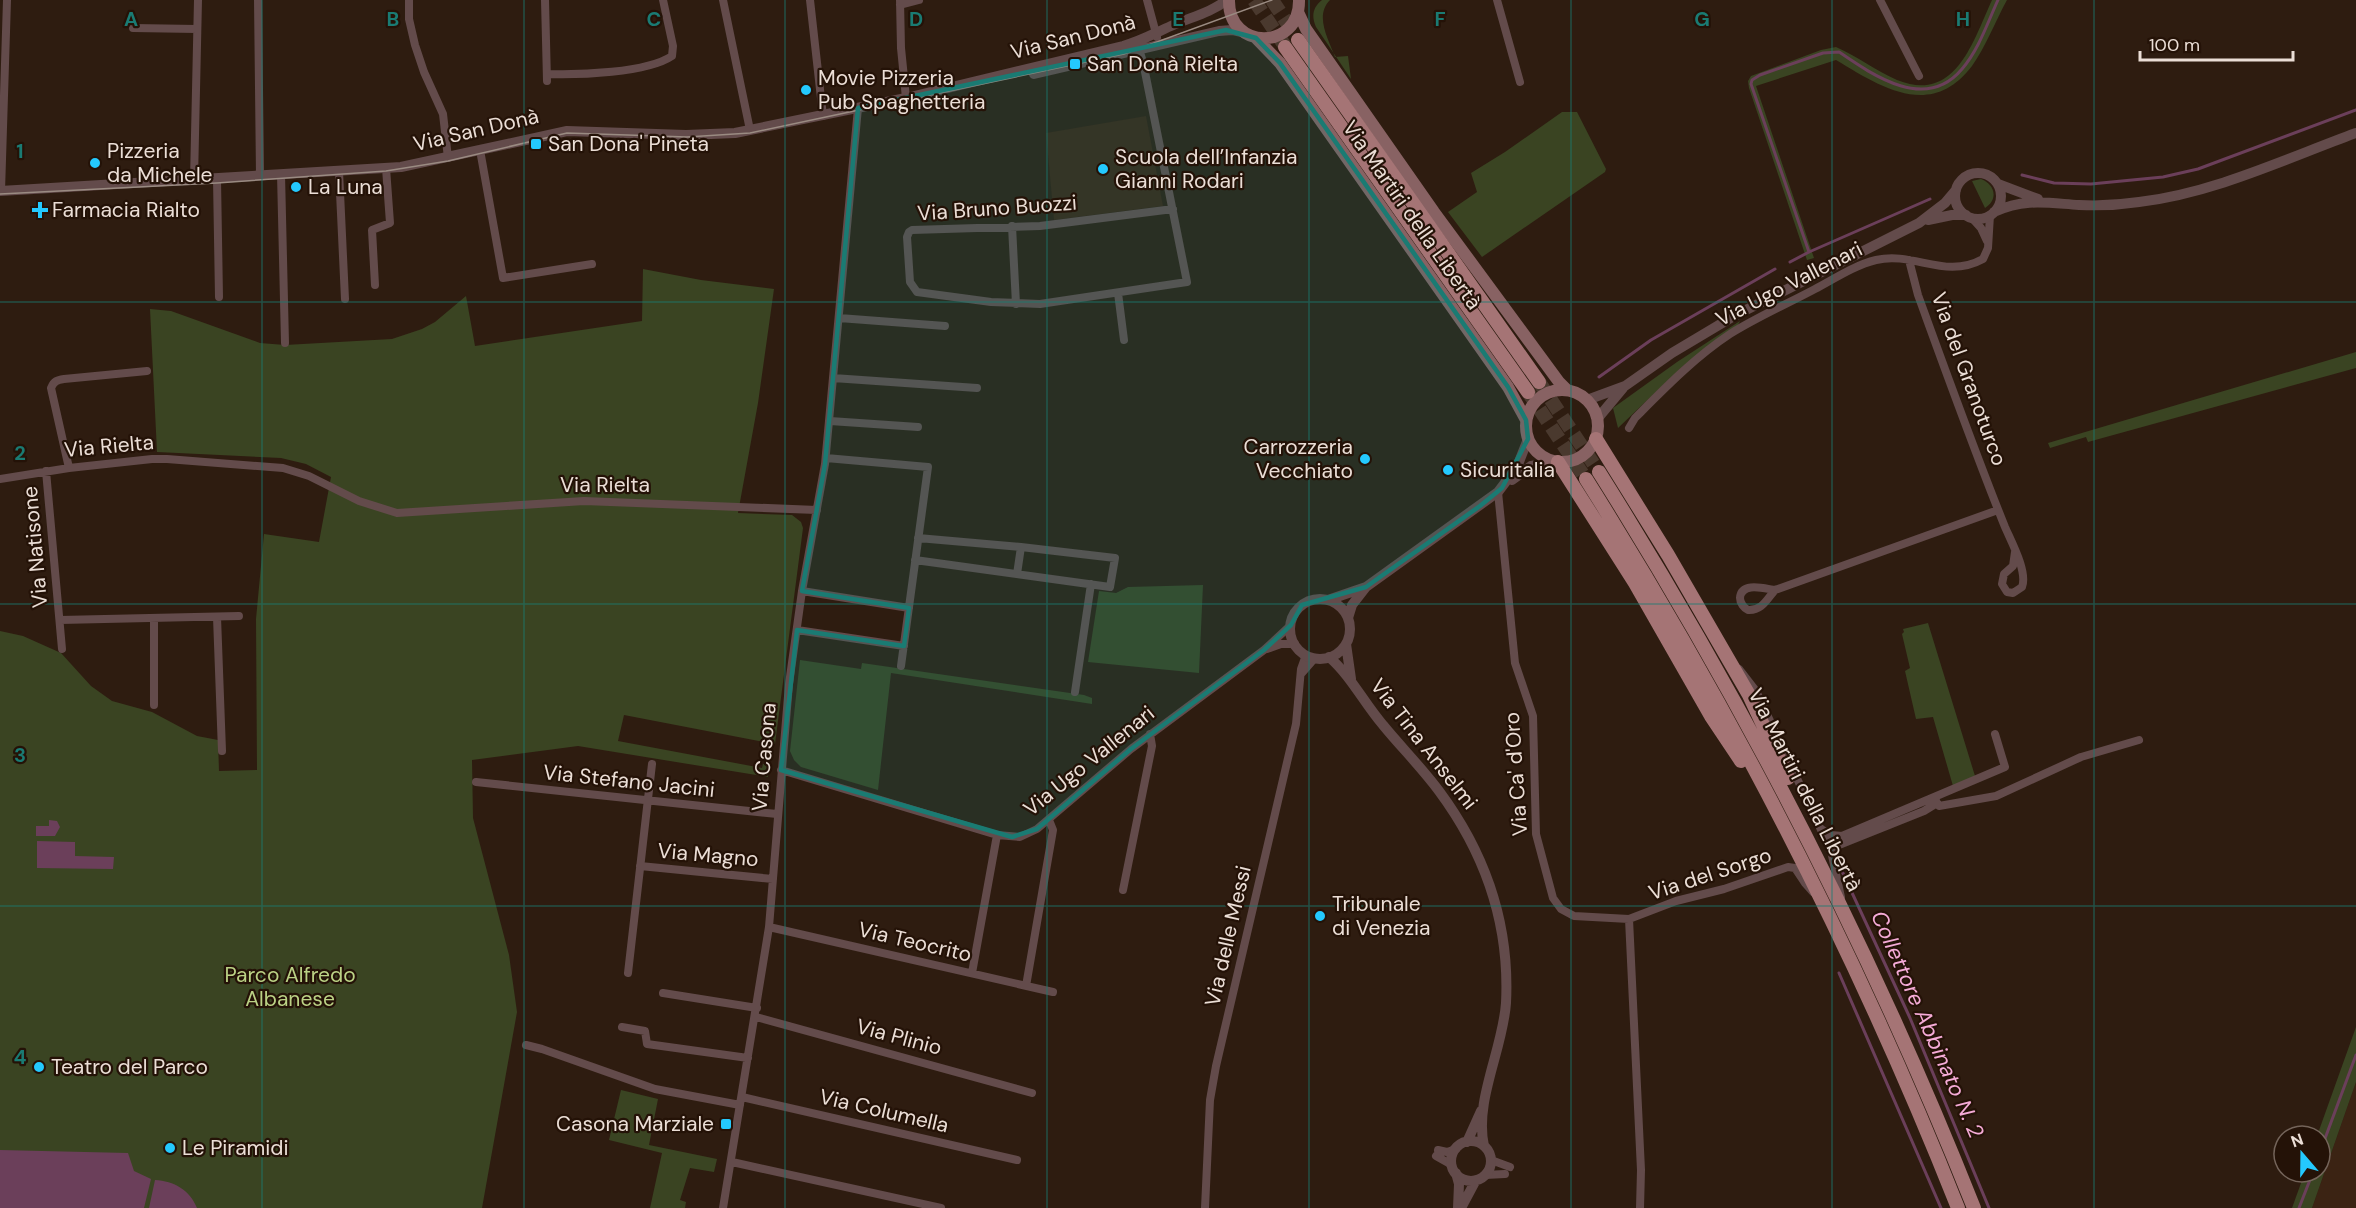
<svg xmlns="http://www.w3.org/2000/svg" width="2356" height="1208" viewBox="0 0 2356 1208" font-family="'DM Sans',sans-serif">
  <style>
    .built { fill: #3b2313 }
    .green { fill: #3a4422 }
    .water { fill: #6b3f5a }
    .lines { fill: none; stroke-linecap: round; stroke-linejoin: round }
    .stream { stroke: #6b3f5a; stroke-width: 3 }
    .primary-tunnel { stroke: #4a392e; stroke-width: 14; stroke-dasharray: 14 7; stroke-linecap: butt }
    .minor { stroke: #634b4b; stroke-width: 8 }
    .tertiary { stroke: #634b4b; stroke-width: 10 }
    .secondary { stroke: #886263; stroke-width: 12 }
    .primary { stroke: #a57475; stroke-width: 14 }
    .tram { stroke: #9a8b82; stroke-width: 1.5 }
    .marked { fill: #1a7b73; fill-opacity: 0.2; stroke: #1a7b73; stroke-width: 4.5; stroke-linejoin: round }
    .grid { fill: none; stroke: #1a7b73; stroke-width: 1.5; stroke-opacity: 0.55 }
    .poi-dot { fill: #24c9fe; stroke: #241207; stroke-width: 2 }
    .labels { text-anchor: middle; stroke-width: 4.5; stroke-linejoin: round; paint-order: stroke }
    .street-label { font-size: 21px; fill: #ebded6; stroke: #241207 }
    .poi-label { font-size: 21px; fill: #ebded6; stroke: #241207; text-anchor: start }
    .park-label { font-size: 21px; fill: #bbd285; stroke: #241207 }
    .water-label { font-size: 22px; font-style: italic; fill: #f5abd7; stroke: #241207 }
    .grid-label { font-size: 20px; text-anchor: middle; font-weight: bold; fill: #1a7b73; stroke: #241207; stroke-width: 4.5; stroke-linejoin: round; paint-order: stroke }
  </style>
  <rect width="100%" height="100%" fill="#2e1c10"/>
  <path class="built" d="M1146 116 1163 206 1054 220 1046 133Z
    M2356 1082V1208H2312Z"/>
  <path class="green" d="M1322 0H1330C1314 16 1329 40 1335 57L1348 56 1351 79 1316 27C1311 16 1313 7 1322 0Z
    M1992 0H2007C1996 20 1985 48 1972 66 1931 120 1881 87 1836 60L1756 86 1814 258 1807 260 1749 88 1748 81 1751 76 1821 50 1836 47C1857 56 1876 71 1897 80 1956 104 1973 41 1992 0Z
    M1562 112H1577L1606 169 1605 172 1482 257 1448 212 1477 192 1471 173 1505 152Z
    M1981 179C1996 185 1998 200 1985 208L1972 181Z
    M643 269 701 280 774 289 758 403 738 513 792 515 801 522 803 528 775 744 624 715 618 741 762 768 763 764 769 765 768 777 578 746 472 760 473 818 509 955 517 1012 482 1208H0V631L23 636 61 653 91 686 112 701 152 712 197 736 218 740 219 771 257 770 256 619 264 534 319 542 331 477 306 464 281 458 157 452 150 309 171 311 260 343 285 345 392 339 422 329 435 322 466 296 475 346 642 321Z
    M1740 321 1738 325 1683 366 1618 428 1613 408 1677 362Z
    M2356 352V368L2088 442 2086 437 2050 448 2048 443Z
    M1203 585 1199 673 1088 662 1099 591 1116 593 1128 587Z
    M1928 623 1975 776 1953 786 1933 717 1916 719 1905 671 1910 668 1902 634 1904 632 1903 629Z
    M800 660 861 669 862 663 1084 695 1092 698V704L891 673 878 790 801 767 794 760 790 751Z
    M2356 1027V1082L2312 1208H2292L2305 1172H2320V1136H2317Z
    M621 1090 658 1099 649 1145 717 1159 714 1172 690 1168 680 1200 686 1202 685 1208H650L662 1153 609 1140Z"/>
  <path class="water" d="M49 820 57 821 60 827 55 836H36V826H49Z
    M37 841 75 842V856L114 857 113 869 37 868Z
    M0 1150 128 1153 134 1171 151 1179 144 1208H0Z
    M155 1180C174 1181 190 1190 197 1208H149Z"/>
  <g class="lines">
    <path class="stream" d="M2022 175 2054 183 2091 184 2163 177 2198 169 2356 110
      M1809 252 1751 84 1752 80 1760 75 1823 53 1839 52C1874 76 1926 112 1962 69 1979 49 1987 24 1998 0
      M1790 262 1809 252 1930 199
      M1599 377 1651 340 1775 269
      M1835 856 1910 1018 1989 1208
      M1839 973 1941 1208
      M2320 1152 2356 1055
      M2299 1208 2313 1172"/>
    <path class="primary-tunnel" d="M1254 0 1285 46
      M1272 0 1295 35
      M1539 382 1599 472
      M1528 392 1586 479"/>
    <path class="minor" d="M258 0 260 176
      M409 0V19L415 45 424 72 443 114 448 158
      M545 0 547 81
      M723 0 750 130
      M810 0 823 116
      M900 0 901 48 906 98
      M1147 0 1157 37
      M1497 0 1520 82
      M1880 0 1919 76
      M900 5 919 0
      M133 28 197 29
      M1138 46 1143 62 1187 282 1040 304 991 302 917 292 910 282 907 237 909 232 912 230 1040 226 1173 209
      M547 74C578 75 647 73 672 56L673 46 663 0
      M480 150 503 278 592 264
      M339 171 345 299
      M281 174 285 343
      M217 179 219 297
      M194 180 198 0
      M1 191 7 0
      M1972 218 1981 228 1987 241
      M1012 226 1016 304
      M1909 260 1918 295C1946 372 1974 450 2005 527 2011 541 2028 572 2022 587L2013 593 2007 592 2002 584 2004 574 2013 566 2015 552
      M375 285 372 230 390 223 386 168
      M1118 293 1124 340
      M839 318 945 326
      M833 378 977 388
      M830 421 918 427
      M1629 428 1635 418C1665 388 1695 357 1730 334 1757 317 1787 304 1815 289 1834 279 1855 265 1876 260 1914 251 1945 280 1983 259L1988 248 1990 215
      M826 458 928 467 901 666
      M69 468 51 388C54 381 57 380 64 379L147 371
      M46 471 62 649
      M0 479 69 468 152 459H167L283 468 309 476 359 501 397 513 584 501 817 510
      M1498 492 1515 663 1533 716 1536 834 1553 898 1561 909 1574 916 1629 919 1676 901 1724 889 1788 867 1795 868 1805 883 1813 892
      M918 538 1021 547 1017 574
      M915 560 1110 587 1115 558 1021 547
      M1775 590C1767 599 1762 611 1748 610 1744 608 1740 603 1740 598 1741 581 1766 589 1775 590L1998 510
      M802 591 909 608
      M217 617 222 751
      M154 618V705
      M60 620 239 616
      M797 630 904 646
      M1267 649 1281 644H1295
      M1739 669 1756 691 1831 851 1841 897
      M1302 673 1315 658
      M1075 692 1091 584
      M781 770 997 835 1020 837 1037 829 1131 749 1264 650 1291 625
      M476 782 777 814
      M1937 803 1939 806 1996 796 2081 757 2139 740
      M1821 829 1831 835 1842 836 2005 767 1995 734
      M1831 851 1839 845 1924 811 1937 803 1935 798
      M640 866 773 879
      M1123 890 1152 746 1150 734
      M1629 919 1641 1170 1640 1208
      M769 927 1053 992
      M628 973 652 764
      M972 973 997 835
      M1026 986 1053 830 1049 820
      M663 993 757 1008
      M756 1017 1032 1093
      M622 1027 645 1031 647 1044 748 1058
      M526 1045 542 1049 655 1089 740 1105
      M742 1097 1017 1160
      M1438 1150 1447 1152 1456 1149
      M1436 1156 1452 1165
      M1491 1160 1510 1167
      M732 1162 941 1208
      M1485 1175 1505 1174
      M723 1208 769 927 789 684 802 591 825 464 858 108
      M1205 1208 1210 1100 1216 1066 1296 724 1301 669 1306 655"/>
    <path class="tertiary" d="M1034 74 1219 31 1232 30 1245 33
      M1955 196a23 23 0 1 1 46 0a23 23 0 1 1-46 0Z
      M1998 184 2038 199
      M0 191 401 167 567 131 686 135 735 133 906 98 1123 46C1141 41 1155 33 1171 26 1191 17 1210 13 1227 0
      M1994 212C2025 198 2047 203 2079 205 2099 206 2119 205 2139 202 2214 193 2285 159 2356 133
      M1928 220 1952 215H1966
      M1587 400 1625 386 1672 353 1734 316 1919 223 1945 203 1956 190
      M1598 418 1623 388
      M1512 480 1531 466 1554 462
      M1290 629a30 30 0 1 1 60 0a30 30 0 1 1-60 0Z
      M1328 600 1366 587
      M1348 618 1352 605 1366 587 1498 492 1517 467 1528 439
      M1346 644 1351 679
      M1329 657C1351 676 1364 703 1383 725 1401 747 1422 768 1439 791 1485 853 1510 924 1506 1003 1503 1049 1474 1101 1484 1146
      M1451 1161a20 20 0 1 1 40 0a20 20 0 1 1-40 0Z
      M1467 1142 1481 1111
      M1456 1173 1459 1184 1458 1208
      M1461 1208 1476 1180"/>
    <path class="secondary" d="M1229 0C1228 51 1300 51 1299 0
      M1298 12 1306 29 1434 212 1559 382 1567 390
      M1256 38 1280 63 1508 387 1526 420
      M1526 426a36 36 0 1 1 72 0a36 36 0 1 1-72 0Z"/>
    <path class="primary" d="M1298 40 1539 382
      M1285 47 1528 392
      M1596 439 1668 555 1749 695 1788 778
      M1558 462 1635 583 1711 716 1741 761
      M1599 472C1746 706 1872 951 1974 1208
      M1586 479C1732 711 1857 953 1958 1208"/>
    <path class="tram" d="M0 194 217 183 386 171 448 161 567 133 687 137 750 133 1124 54 1272 0"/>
  </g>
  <path class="marked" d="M1226 30 1256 38 1280 63 1508 387 1526 420 1528 439 1502 488 1480 506 1366 587 1302 605 1291 625 1264 650 1131 749 1037 829 1012 837 781 770 797 630 904 646 909 608 802 591 825 464 858 108Z"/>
  <path class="grid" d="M262 0V1208M524 0V1208M785 0V1208M1047 0V1208M1309 0V1208M1571 0V1208M1832 0V1208M2094 0V1208M0 302H2356M0 604H2356M0 906H2356"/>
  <g class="poi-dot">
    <rect x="1069" y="58" width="12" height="12" rx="3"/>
    <circle cx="806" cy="90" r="6"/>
    <rect x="530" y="138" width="12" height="12" rx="3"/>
    <circle cx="95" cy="163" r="6"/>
    <circle cx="1103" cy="169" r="6"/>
    <circle cx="296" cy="187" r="6"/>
    <path d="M37 201h6v6h6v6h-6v6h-6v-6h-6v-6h6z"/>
    <circle cx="1365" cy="459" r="6"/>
    <circle cx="1448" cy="470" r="6"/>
    <circle cx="1320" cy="916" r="6"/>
    <circle cx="39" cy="1067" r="6"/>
    <rect x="720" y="1118" width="12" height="12" rx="3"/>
    <circle cx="170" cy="1148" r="6"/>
  </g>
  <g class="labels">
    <g class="street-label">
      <text transform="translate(1073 37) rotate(-14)" y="7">Via San Donà</text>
      <text transform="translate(476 130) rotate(-13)" y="7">Via San Donà</text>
      <text transform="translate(997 208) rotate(-4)" y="7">Via Bruno Buozzi</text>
      <text transform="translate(1412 215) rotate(55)" y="7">Via Martiri della Libertà</text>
      <text transform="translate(1789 284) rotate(-27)" y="7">Via Ugo Vallenari</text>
      <text transform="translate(1969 379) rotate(70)" y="7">Via del Granoturco</text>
      <text transform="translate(109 446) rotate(-5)" y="7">Via Rielta</text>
      <text x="605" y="492">Via Rielta</text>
      <text transform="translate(35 547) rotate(-95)" y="7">Via Natisone</text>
      <text transform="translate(1424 744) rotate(52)" y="7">Via Tina Anselmi</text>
      <text transform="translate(764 757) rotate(-85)" y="7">Via Casona</text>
      <text transform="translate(1089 761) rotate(-39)" y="7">Via Ugo Vallenari</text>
      <text transform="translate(1516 774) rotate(-94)" y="7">Via Ca' d'Oro</text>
      <text transform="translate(629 781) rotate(6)" y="7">Via Stefano Jacini</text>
      <text transform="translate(1805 790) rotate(63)" y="7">Via Martiri della Libertà</text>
      <text transform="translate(708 855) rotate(5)" y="7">Via Magno</text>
      <text transform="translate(1710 874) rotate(-18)" y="7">Via del Sorgo</text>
      <text transform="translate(1228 936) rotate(-77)" y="7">Via delle Messi</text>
      <text transform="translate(915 942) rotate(13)" y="7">Via Teocrito</text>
      <text transform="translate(899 1037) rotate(15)" y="7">Via Plinio</text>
      <text transform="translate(884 1111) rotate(13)" y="7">Via Columella</text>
    </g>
    <g class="poi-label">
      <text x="1087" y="71">San Donà Rielta</text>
      <text x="818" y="85">Movie Pizzeria<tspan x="818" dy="24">Pub Spaghetteria</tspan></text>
      <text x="548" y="151">San Dona' Pineta</text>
      <text x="107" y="158">Pizzeria<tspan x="107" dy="24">da Michele</tspan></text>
      <text x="1115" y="164">Scuola dell’Infanzia<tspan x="1115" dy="24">Gianni Rodari</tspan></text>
      <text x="308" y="194">La Luna</text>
      <text x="52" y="217">Farmacia Rialto</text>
      <text x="1353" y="454" text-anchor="end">Carrozzeria<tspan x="1353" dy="24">Vecchiato</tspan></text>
      <text x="1460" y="477">Sicuritalia</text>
      <text x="1332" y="911">Tribunale<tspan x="1332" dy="24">di Venezia</tspan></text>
      <text x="51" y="1074">Teatro del Parco</text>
      <text x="714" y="1131" text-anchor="end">Casona Marziale</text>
      <text x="182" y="1155">Le Piramidi</text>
    </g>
    <g class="park-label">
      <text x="290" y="982">Parco Alfredo<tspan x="290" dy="24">Albanese</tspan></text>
    </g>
    <g class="water-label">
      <text transform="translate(1928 1024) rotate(66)" y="8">Collettore Abbinato N. 2</text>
    </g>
  </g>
  <g class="grid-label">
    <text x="131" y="26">A</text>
    <text x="393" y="26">B</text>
    <text x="654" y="26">C</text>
    <text x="916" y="26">D</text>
    <text x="1178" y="26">E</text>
    <text x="1440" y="26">F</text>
    <text x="1702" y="26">G</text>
    <text x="1963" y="26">H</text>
    <text x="20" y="158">1</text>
    <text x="20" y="460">2</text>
    <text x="20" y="762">3</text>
    <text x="20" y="1064">4</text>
  </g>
  <g transform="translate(2302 1154) rotate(340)"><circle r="28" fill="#241207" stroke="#74645a" stroke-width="1.5"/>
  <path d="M0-4.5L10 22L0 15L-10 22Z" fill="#24c9fe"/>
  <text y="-9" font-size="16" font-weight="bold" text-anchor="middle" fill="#ebded6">N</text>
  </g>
  <path d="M2140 51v9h153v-9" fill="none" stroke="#ebded6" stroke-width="3"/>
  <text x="2149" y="51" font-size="18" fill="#ebded6" stroke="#241207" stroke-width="4.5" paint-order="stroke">100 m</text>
</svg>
